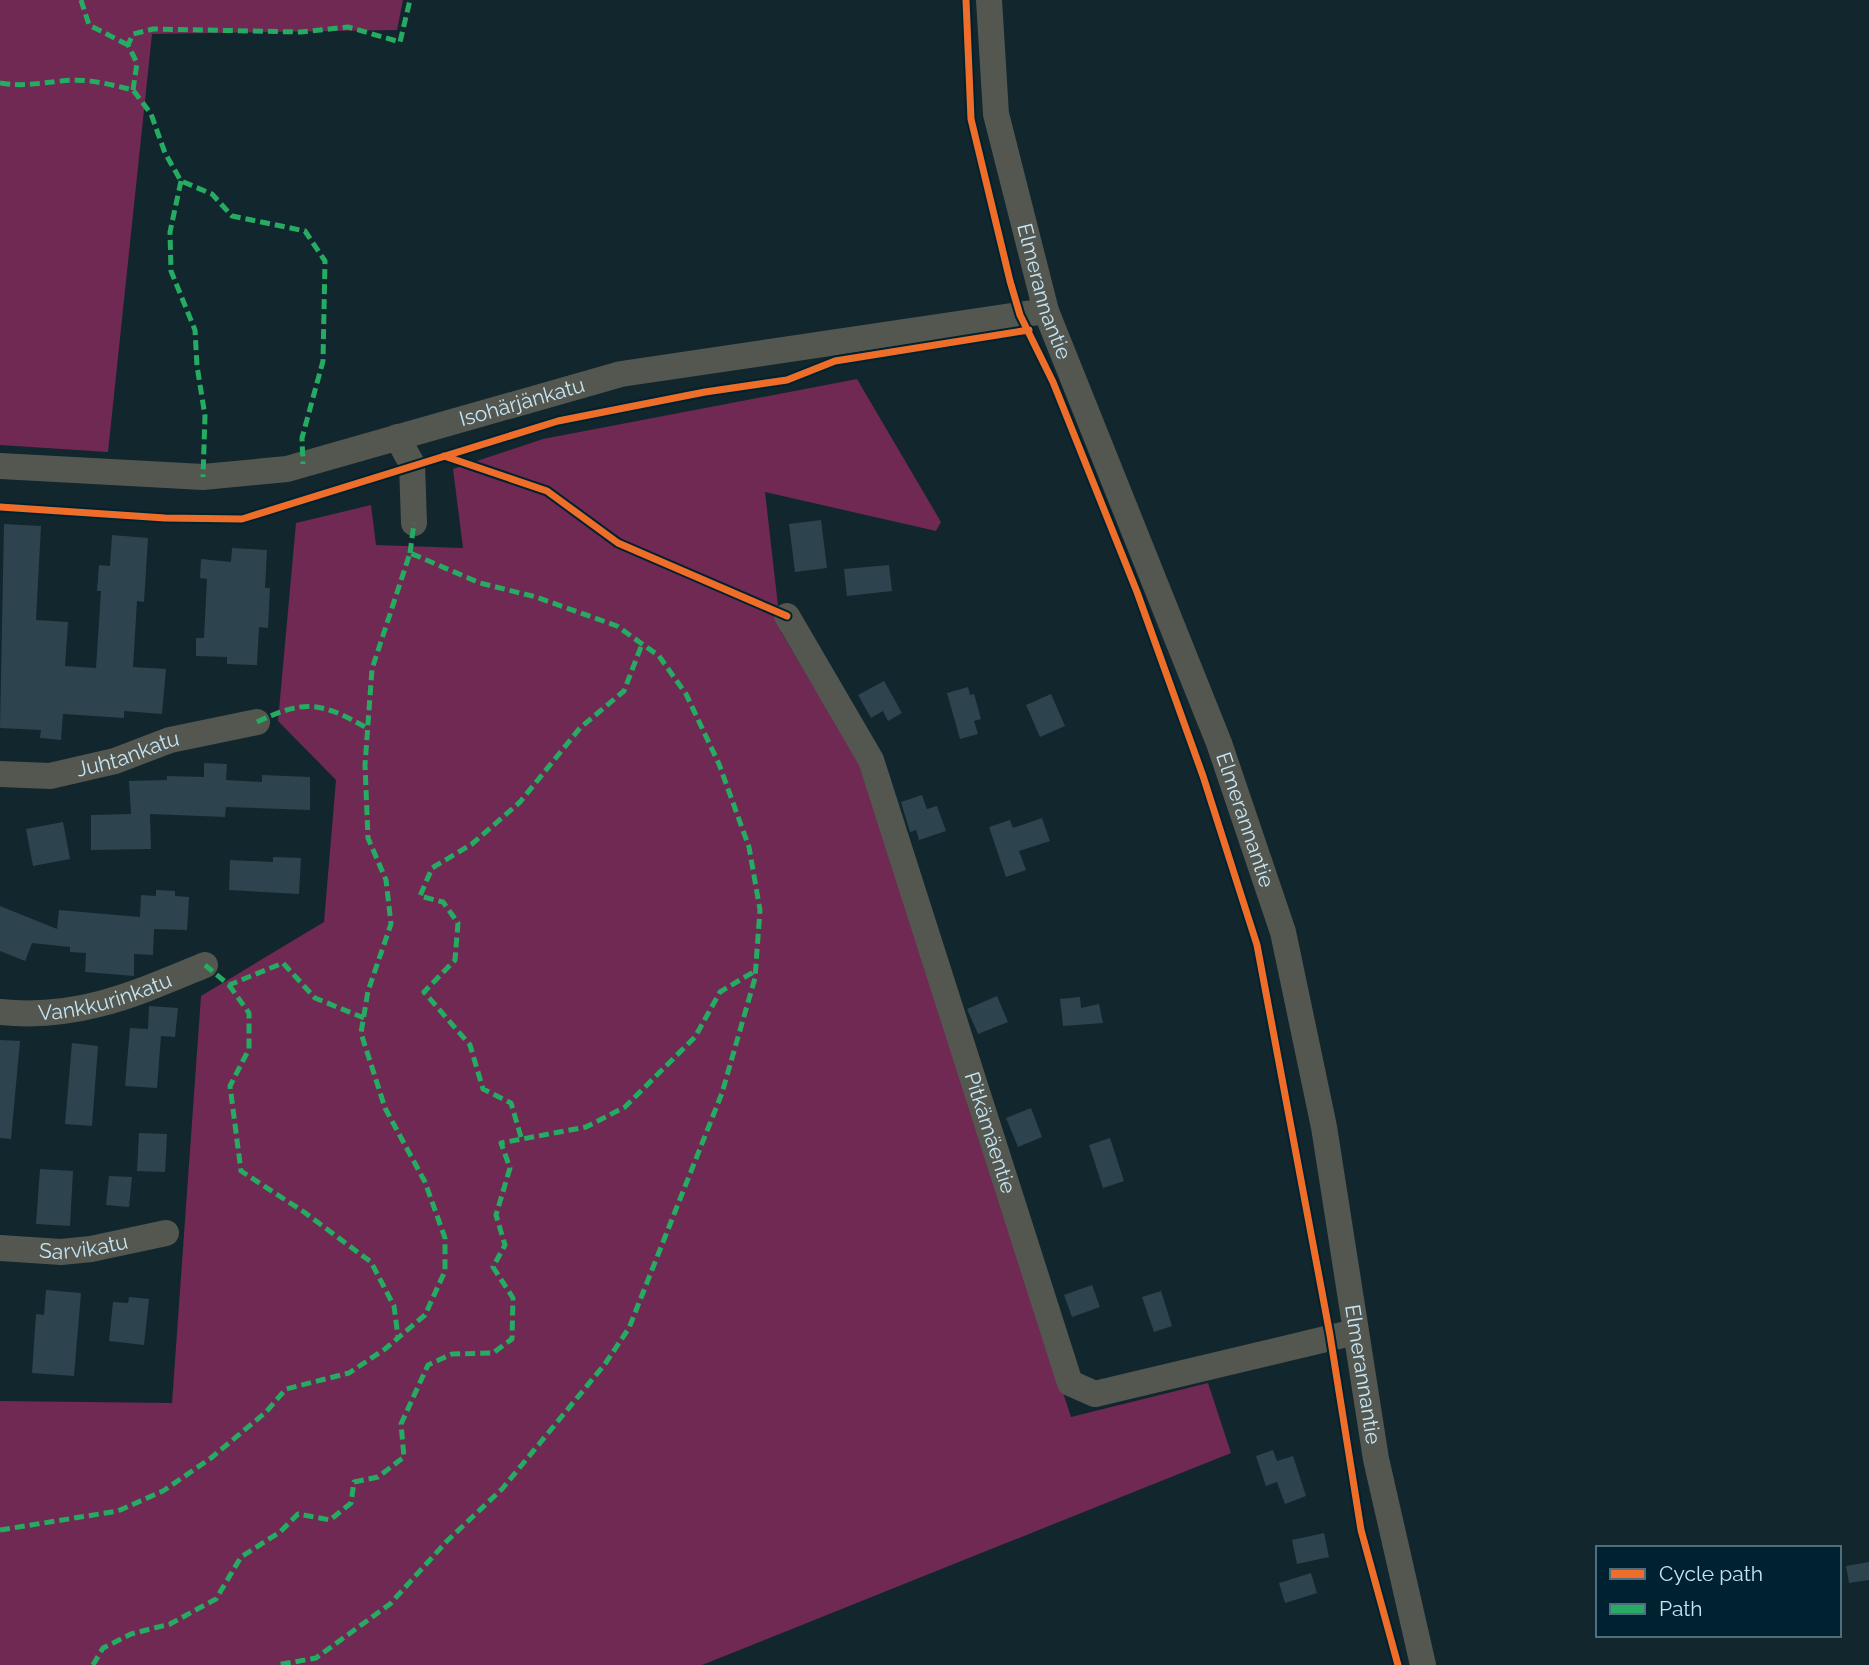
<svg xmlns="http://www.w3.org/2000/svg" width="1869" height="1665" viewBox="0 0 1869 1665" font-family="Raleway,sans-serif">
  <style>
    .forest { fill: #6f2952 }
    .building { fill: #2d434e }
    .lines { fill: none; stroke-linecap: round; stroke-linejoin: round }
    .minor { stroke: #53574f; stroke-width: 26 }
    .quiet { stroke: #26ab63; stroke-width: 5; stroke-dasharray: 10 5; stroke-linecap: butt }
    .cycleway-casing { stroke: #00212f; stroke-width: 11 }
    .cycleway { stroke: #ee6e29; stroke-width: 7 }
    .labels { text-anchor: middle; stroke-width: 5; stroke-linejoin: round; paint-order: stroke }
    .street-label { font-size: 21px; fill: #c5e4f4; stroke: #00212f }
  </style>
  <rect width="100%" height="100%" fill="#12262e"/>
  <path class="forest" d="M0 0H403L397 30 152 34 108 452 0 445Z
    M857 379 941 522 936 531 765 492 781 632 858 761 1071 1417 1208 1383 1231 1453 702 1665H0V1401L172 1403 201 996 324 922 336 780 278 721 296 523 371 505 376 545 463 548 453 469 543 439Z"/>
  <path class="building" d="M821 520 827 568 795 572 789 524Z
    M4 524 41 526 36 620 68 622 65 666 96 668 101 591H97L99 565 110 566 112 535 148 538 144 602 137 601 133 667 166 669 162 714 124 711V718L63 714 61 740 40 738 41 730 0 728Z
    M232 548 267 550 265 588H270L268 628 259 627 257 665 227 664V657L196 656V638H204L207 579 200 578 201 559 231 562Z
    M889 565 892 591 847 596 844 569Z
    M884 681 902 713 888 721 883 711 871 718 858 695Z
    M968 687 970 695 974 694 981 719 974 721 978 734 960 739 947 693Z
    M1051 694 1065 726 1040 737 1026 705Z
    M204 763 227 764 226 780 262 782V775L310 777V810L226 807 225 817 150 814 151 849 91 850V815L131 814 129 781 167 780V776L204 777Z
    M922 795 927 809 937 806 946 831 919 840 916 830 910 832 901 802Z
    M1042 818 1050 841 1019 851 1026 870 1006 877 989 827 1010 820 1013 828Z
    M63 822 70 859 33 866 26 829Z
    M273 857 301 858 299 894 229 890 230 860 273 862Z
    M156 890 175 891V896L189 897 187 930 154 929 153 955 134 954V976L85 972 86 953 70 952V947L32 943 25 961 0 951V906L57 929 59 910 140 917 141 895 156 896Z
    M997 996 1008 1022 978 1034 967 1009Z
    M1080 997 1081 1008 1099 1004 1103 1023 1063 1026 1060 999Z
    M149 1006 178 1008 175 1037 161 1036 157 1088 125 1086 130 1028 148 1029Z
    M0 1040 20 1041 11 1139 0 1138Z
    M72 1043 98 1046 92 1126 65 1124Z
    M1031 1108 1042 1137 1018 1147 1006 1118Z
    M139 1133 167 1134 165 1172 137 1171Z
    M1110 1138 1124 1181 1103 1188 1089 1145Z
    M40 1169 73 1171 70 1226 36 1224Z
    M109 1176 132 1177 129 1207 106 1205Z
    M1092 1285 1100 1307 1072 1317 1064 1295Z
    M46 1290 81 1293 74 1376 32 1373 36 1314 44 1315Z
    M1161 1291 1172 1326 1154 1332 1142 1297Z
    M129 1297 149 1299 144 1345 109 1341 113 1302 128 1303Z
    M1273 1450 1277 1461 1293 1456 1306 1496 1285 1504 1277 1482 1266 1486 1256 1456Z
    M1324 1533 1329 1557 1297 1564 1292 1540Z
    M1869 1562V1580L1849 1583 1846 1566Z
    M1311 1573 1317 1593 1285 1603 1279 1583Z"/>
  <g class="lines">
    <g class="minor">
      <path id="s1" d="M989 0 996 114 1046 311 1219 743 1283 932 1324 1127 1376 1459 1423 1665"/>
      <path d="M397 437 412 464 414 523"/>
      <path id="s2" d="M0 466 203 477 287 469 621 374 1046 311"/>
      <path id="s3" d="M787 616 871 760 1070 1383 1095 1394 1355 1332"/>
      <path id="s4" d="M0 774 50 776 115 761 170 740 257 722"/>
      <path id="s5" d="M0 1012C78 1020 135 994 205 965"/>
      <path id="s6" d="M0 1248 61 1252 91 1249 166 1233"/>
    </g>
    <path class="quiet" d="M81 0 89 25 128 45
      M0 83C23 87 39 83 61 81 86 78 109 84 133 90L151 114 165 153 181 181 212 194 232 216 305 231 325 261 323 361 302 438 303 464
      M133 90 137 63 128 45 133 34 153 29 301 32 348 27 400 42 410 0
      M181 181 170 232 171 271 195 330 197 366 205 416 203 477
      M410 553 414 523
      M257 722C305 699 321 702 367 728
      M205 965 229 985 283 963 315 998 364 1018
      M229 985 249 1013V1049L230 1086 241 1171 304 1212 371 1262 394 1306 398 1337
      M521 1137 511 1103 483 1089 470 1045 424 992 455 960 458 923 443 902 420 896 432 868 472 844 520 802 580 728 624 691 642 644
      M0 1530 118 1511 163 1491 211 1458 266 1412 286 1389 349 1373 385 1349 425 1315 445 1271V1238L425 1182 385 1108 361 1033 368 991 391 924 386 880 368 838 365 765 372 669 410 553 480 583 536 597 617 626 659 656 686 694 719 764 749 847 760 910 755 978 722 1093 629 1328 605 1364 502 1489 447 1541 390 1604 316 1658 277 1665
      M93 1665 103 1648 131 1634 170 1624 216 1599 241 1557 280 1532 298 1514 330 1520 351 1503 354 1482 378 1477 404 1457 401 1424 428 1365 452 1354 493 1353 512 1339 513 1298 493 1267 505 1245 496 1215 510 1168 501 1143 586 1127 625 1107 695 1037 720 992 755 971"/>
    <defs>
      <path id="cycleway" d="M966 0 971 119 1010 281 1020 315 1053 382 1137 592 1203 776 1257 945 1330 1335 1361 1530 1398 1665
        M444 456 547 491 618 543 787 616
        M0 507 165 518 242 519 558 421 705 392 787 380 835 361 1029 330"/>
    </defs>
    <use href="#cycleway" class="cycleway-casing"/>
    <use href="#cycleway" class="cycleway"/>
  </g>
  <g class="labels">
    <g class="street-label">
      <text dy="7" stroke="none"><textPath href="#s1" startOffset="298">Elmerannantie</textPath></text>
      <text dy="7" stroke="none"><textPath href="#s2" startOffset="532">Isohärjänkatu</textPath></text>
      <text dy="7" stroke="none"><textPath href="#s4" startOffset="131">Juhtankatu</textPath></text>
      <text dy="7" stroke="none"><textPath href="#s1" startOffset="864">Elmerannantie</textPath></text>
      <text dy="7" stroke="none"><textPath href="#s5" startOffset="107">Vankkurinkatu</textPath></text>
      <text dy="7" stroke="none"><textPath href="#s3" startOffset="558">Pitkämäentie</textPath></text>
      <text dy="7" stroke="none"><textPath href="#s6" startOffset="84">Sarvikatu</textPath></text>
      <text dy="7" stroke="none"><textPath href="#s1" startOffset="1432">Elmerannantie</textPath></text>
    </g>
  </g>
  <rect x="1596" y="1546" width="245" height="91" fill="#00212f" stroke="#4f6f7e" stroke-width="2"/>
  <rect x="1610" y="1569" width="35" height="10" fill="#ee6e29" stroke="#4f6f7e" stroke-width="2"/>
  <text x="1659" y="1581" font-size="21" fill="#c5e4f4">Cycle path</text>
  <rect x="1610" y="1604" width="35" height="10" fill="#26ab63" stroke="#4f6f7e" stroke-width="2"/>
  <text x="1659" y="1616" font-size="21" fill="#c5e4f4">Path</text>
</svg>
